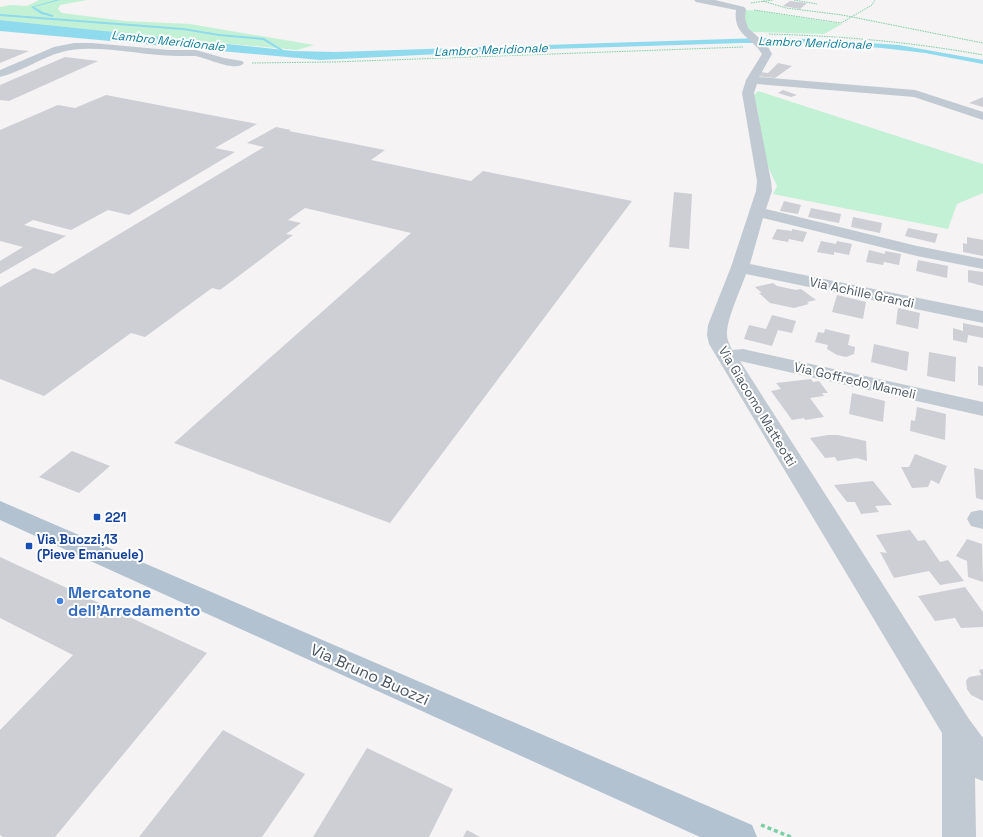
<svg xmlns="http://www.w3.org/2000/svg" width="983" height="837" viewBox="0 0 983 837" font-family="'Space Grotesk',sans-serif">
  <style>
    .green { fill: #c3f1d5 }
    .water { fill: #90daee }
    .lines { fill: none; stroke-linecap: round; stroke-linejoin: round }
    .stream { fill: #90daee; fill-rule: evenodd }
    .building { fill: #cdcfd5 }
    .path-far1 { stroke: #7ad0a6; stroke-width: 1; stroke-dasharray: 1.5 1; stroke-linecap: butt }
    .path { stroke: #7ad0a6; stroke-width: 3.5; stroke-dasharray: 4 3; stroke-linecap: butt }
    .minor { fill: #c1cad2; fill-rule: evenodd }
    .major { fill: #b3c2d1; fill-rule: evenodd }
    .transit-dot { fill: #1a4fb4; stroke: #fff; stroke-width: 1.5 }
    .shop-dot { fill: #3f7fe0; stroke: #fff; stroke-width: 1.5 }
    .labels { text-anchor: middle; stroke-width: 4; stroke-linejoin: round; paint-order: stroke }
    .far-water-label { font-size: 12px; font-style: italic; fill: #0c7c9b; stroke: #fff }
    .street-label { font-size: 13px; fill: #4a5661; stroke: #fff }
    .transit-label { font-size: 13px; font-weight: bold; fill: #164399; stroke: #fff; text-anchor: start }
    .near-shop-label { font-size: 16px; font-weight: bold; fill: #366cbe; stroke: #fff; text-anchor: start }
    .near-street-label { font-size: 16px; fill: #4a5661; stroke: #fff }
  </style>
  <rect width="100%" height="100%" fill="#f5f3f3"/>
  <path class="green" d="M39 0H87L60 5 58 9 62 13 125 21 190 24 314 45 297 50 167 38 0 20V7L10 5 27 6Z
    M747 10 758 11 842 24 824 34 753 32 747 30 743 12Z
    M758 91 983 164V193L957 204 948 229 773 194 777 186 769 169 760 145 758 111 753 96Z"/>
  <path class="water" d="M0 20 293 51 335 52 606 43 761 38 808 39 899 45 983 60V64L925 53 882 48 808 43H742L518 50 320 60 0 31Z"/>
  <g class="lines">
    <path class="stream" d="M56 0H60L34 7 43 12 53 15V17L41 14 31 7Z
      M0 14 183 28 219 34 264 38 288 53 286 54 263 40 219 36 183 30 0 16Z"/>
  </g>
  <path class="building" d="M790 1 807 3 800 9 783 6Z
    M0 48 29 51 0 63Z
    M65 57 98 61 9 101 0 100V85Z
    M778 63 792 66 775 78 756 76 761 72 768 73Z
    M783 90 797 95 791 97 778 93Z
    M106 95 257 124 215 148 235 152 129 215 108 210 71 230 33 220 24 225 66 236 0 274V261L23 247 0 241V130L58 105 75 108Z
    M983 97V107L969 103Z
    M276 127 291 130 289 131 385 150 371 160 471 181 483 171 632 201 390 523 174 443 411 233 305 208 288 220 301 223 286 234 293 235 220 290 212 288 145 337 131 333 44 396 0 379V287L34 268 53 274 264 147 247 143Z
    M674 192 692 194 689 249 669 247Z
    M784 201 801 205 798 214 780 211Z
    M811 208 841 214 839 223 808 217Z
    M853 217 882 223 880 233 851 227Z
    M908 228 938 234 935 243 905 236Z
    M777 229 792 231V229L807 232 803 242 789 239 788 242 772 239Z
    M967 237 983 240V256L963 252V243L967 244Z
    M821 241 836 244 837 241 852 244 849 255 834 252V255L817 252Z
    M869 250 885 254V251L901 254 899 265 884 262 883 265 866 262Z
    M918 260 948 266 947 278 916 271Z
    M968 270 983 272V286L968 282Z
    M773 283 777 286 796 290 801 289 816 300 807 302 809 304 794 308 770 303 759 293H762L755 287Z
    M837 295 866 302 863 319 832 312Z
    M898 308 920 313 918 329 896 324Z
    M772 315 796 321 792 333 778 330 772 346 744 339 749 325 766 329Z
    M963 323 983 327V338L968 335 967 343 953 340V328L963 331Z
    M825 329 850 335 848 345 855 347 854 354 846 357 837 355 827 349 828 345 815 342 818 332 824 333Z
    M874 344 909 352 907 371 871 362Z
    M929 352 956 357 955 382 927 376Z
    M978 366 983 367V386L978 385Z
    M811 379 813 382 819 381 828 393H822L824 396 810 398 824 417 805 420 804 418 792 420 771 391 781 389 776 383Z
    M852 393 885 401 883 422 849 414Z
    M917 407 946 414 945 440 910 431 911 420 915 421Z
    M828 435H838L866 441 867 461 857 458 837 461 835 457 825 458 810 438Z
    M72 451 110 466 79 493 39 477Z
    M915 454 947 466 939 484 931 480 928 487 912 488 901 467H909Z
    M974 468 983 470V500L976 498Z
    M873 481 892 505 875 506 879 512 861 514 855 502H847L834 485Z
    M910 530 918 541 925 540 940 562 948 560 964 581 940 585 929 571 894 578 880 552 887 553 876 535Z
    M967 539 982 544 983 582 968 577 967 561 956 556Z
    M0 557 207 653 55 837H3L0 835V730L73 655 0 618Z
    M965 587 983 612V627L961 628 955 618 935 621 918 596Z
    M983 669V701L971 695 967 689 966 681 969 677 981 675 979 670Z
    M223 730 305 774 262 837H139Z
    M367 748 453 789 429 837H313Z
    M467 830 480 837H463Z"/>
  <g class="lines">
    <path class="path-far1" d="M794 0 817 4
      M763 1 786 8 842 15 983 43
      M751 3 773 0
      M754 10 841 23 872 5 875 0
      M769 34C841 36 912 42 983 55
      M252 63 334 62 743 47"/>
    <path class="path" d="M761 825 791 837"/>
    <path class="minor" d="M694 0H715L744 7 746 9 745 18 748 28 767 45 772 54 759 77 915 90 983 112V120L914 97 757 84 754 93 771 181 772 191 766 209 917 246 983 259V269L917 256 763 218 750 264 983 311V323L746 274C741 289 726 320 727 335 727 340 730 345 732 350L743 349 983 402V416L740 361 969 719 983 738V781L975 778 976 837H942V733L709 344 707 335 708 325 731 267 756 191 757 181 742 93 746 80 762 54C751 36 733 35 736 10L696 2Z
      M74 43H92L169 50H196L224 58 242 61 244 63C236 73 205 57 195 56 189 56 182 56 176 56 143 56 93 43 62 52 40 58 21 72 0 77V70L54 47Z
      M980 510 983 511V529L971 526 967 519 971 512Z"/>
    <path class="major" d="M0 501 752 825 757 837H700L0 520Z"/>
  </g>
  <g class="transit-dot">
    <rect x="93" y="513" width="8" height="8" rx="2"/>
    <rect x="25" y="542" width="8" height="8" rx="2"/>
  </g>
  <circle class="shop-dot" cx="60" cy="601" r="4"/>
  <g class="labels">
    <g class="far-water-label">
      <text transform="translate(168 41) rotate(6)" y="4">Lambro Meridionale</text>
      <text transform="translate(815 43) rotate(2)" y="4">Lambro Meridionale</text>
      <text transform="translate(491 50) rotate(-2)" y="4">Lambro Meridionale</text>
    </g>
    <g class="street-label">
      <text transform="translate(862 292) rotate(12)" y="5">Via Achille Grandi</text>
      <text transform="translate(855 380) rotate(13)" y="5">Via Goffredo Mameli</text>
      <text transform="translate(758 406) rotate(59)" y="5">Via Giacomo Matteotti</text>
    </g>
    <g class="transit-label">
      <text x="105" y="522">221</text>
      <text x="37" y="544">Via Buozzi,13<tspan x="37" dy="15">(Pieve Emanuele)</tspan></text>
    </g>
    <g class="near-shop-label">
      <text x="68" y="598">Mercatone<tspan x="68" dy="18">dell'Arredamento</tspan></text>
    </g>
    <g class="near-street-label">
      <text transform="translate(370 674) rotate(24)" y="6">Via Bruno Buozzi</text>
    </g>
  </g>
</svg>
